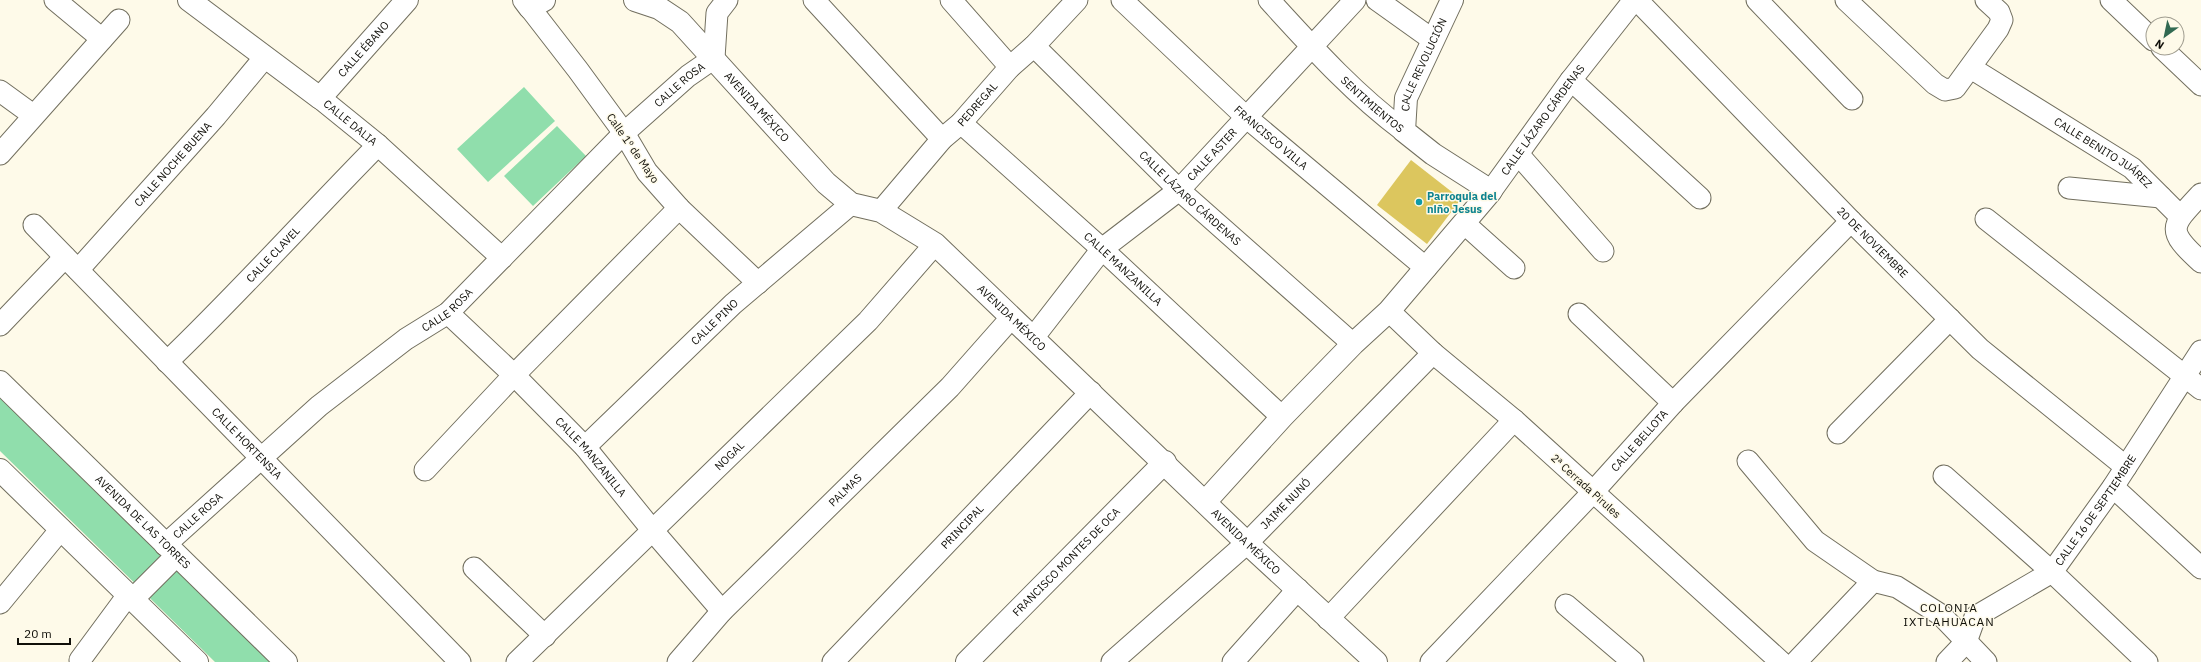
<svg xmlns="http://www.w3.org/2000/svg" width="2201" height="662" viewBox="0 0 2201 662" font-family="'IBM Plex Sans',sans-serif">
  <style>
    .green { fill: #90deac }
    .building { fill: #dcc65e }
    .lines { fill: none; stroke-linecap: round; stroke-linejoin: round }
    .street-casing { stroke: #726f5f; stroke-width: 23 }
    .secondary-casing { stroke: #726f5f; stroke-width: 24 }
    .primary-casing { stroke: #726f5f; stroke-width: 24 }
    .street { stroke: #fff; stroke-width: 21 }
    .secondary { stroke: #fff; stroke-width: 22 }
    .primary { stroke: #fff; stroke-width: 22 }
    .culture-dot { fill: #0f9aa8; stroke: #fefae9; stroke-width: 1.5 }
    .labels { text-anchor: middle; stroke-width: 3; stroke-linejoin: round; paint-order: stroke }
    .street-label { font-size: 11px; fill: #100f09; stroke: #fefae9 }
    .culture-label { font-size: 11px; font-weight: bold; fill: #0d838f; stroke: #fefae9; text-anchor: start }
    .neighbourhood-label { font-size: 12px; letter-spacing: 1px; fill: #100f09; stroke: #fefae9 }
  </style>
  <rect width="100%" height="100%" fill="#fefae9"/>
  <path class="green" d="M524 87 555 121 488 182 457 149Z
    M557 126 586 156 533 206 504 176Z
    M0 388 280 662H215L0 451Z"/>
  <path class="building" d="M1411 160 1461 199 1427 244 1377 205Z"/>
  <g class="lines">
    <defs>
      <g id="street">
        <path d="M55 0 102 39"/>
        <path d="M814 0 942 139"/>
        <path d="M951 0 1010 67"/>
        <path id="s1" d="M1122 0 1246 117 1426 268"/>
        <path id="s2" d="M1269 0C1312 47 1353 93 1404 131"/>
        <path d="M1377 0 1433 40"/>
        <path id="s3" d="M1637 0 1851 221 1980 349 2126 467"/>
        <path d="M1757 0 1852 99"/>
        <path d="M1846 0 1935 84 1945 90 1955 88 1998 29 2002 20 1999 12 1986 0"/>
        <path d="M2111 0 2153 40"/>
        <path d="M530 8 578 70 624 133 647 172 679 208 758 283"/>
        <path id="s4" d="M1034 46 1179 190 1353 344"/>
        <path d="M2162 48 2201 85"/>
        <path id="s5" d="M1971 68 2132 168 2180 216"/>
        <path d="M1571 80 1700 198"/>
        <path d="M0 91 33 115"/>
        <path id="s6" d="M320 98 378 145 502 258"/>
        <path id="s7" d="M961 123 1102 249 1282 417"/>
        <path d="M0 154 119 20"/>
        <path d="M1518 154 1603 251"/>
        <path d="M2069 188 2161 197"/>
        <path id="s8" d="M1491 191 1571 80 1634 0"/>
        <path d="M2201 194C2170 227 2166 230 2201 262"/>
        <path id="s9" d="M881 211 942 139 961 123 1010 67 1034 46 1077 0"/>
        <path d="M1986 219 2201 389"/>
        <path d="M1465 224 1514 268"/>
        <path id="s10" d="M34 225 460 662"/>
        <path id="s11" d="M78 270 216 116 265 57"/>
        <path d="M1389 311 1433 353 1514 420 1781 662"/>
        <path id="s12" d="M448 313 514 375 585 447 653 531 722 611"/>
        <path d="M1579 314 1673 403"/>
        <path d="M0 325 65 257"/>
        <path id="s13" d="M1033 338 1102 249 1179 190 1355 0"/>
        <path id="s14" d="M167 362C240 292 307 217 378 145"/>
        <path d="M1838 433 1950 319"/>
        <path id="s15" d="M585 447 733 304 851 204"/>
        <path d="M1748 461 1815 541 1873 581 1897 587 1941 615 1986 662"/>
        <path d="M425 470 514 375 679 208"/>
        <path d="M1944 476 2052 572 2147 662"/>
        <path d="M2113 487 2201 568"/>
        <path id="s16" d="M165 545 319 406 406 339 448 313 624 133 688 76 714 58 717 13 727 0"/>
        <path d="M474 568 545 636"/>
        <path d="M133 599 176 556"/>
        <path d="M0 603 61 529"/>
        <path d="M1566 605 1633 662"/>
        <path d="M1328 619 1514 420"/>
        <path d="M80 660 128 595"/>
        <path id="s17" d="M517 662 868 321 935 244"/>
        <path id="s18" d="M678 662 722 611 950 387 1011 318"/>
        <path id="s19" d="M833 662 1091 392"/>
        <path id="s20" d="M1112 662 1247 543 1433 353"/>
        <path d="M1233 662 1298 589"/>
        <path id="s21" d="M1431 662 1593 492 1673 403 1851 221"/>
        <path d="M1796 662 1873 581"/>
        <path id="s22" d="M1947 662 1966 642 1975 617 2052 572 2113 487 2201 351"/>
      </g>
      <g id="secondary">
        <path id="s23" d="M189 0 320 98 407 0"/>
        <path d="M524 0 530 8 544 0"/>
        <path id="s24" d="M635 0 659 8 680 22 826 183 851 204 881 211 935 244 1247 543 1376 662"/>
        <path id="s25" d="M1205 502 1282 417 1353 344 1389 311 1491 191 1433 154 1404 131 1406 98 1452 0"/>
        <path id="s26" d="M967 662 1165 462"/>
      </g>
      <g id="primary">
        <path id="s27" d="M0 382 286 662"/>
        <path d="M0 470 197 662"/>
      </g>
    </defs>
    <use href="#street" class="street-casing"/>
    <use href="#secondary" class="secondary-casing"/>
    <use href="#primary" class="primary-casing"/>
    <use href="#street" class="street"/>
    <use href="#secondary" class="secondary"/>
    <use href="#primary" class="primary"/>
  </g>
  <circle class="culture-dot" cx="1419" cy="202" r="4"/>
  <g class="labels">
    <g class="street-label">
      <text dy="4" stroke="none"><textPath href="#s23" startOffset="229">CALLE ÉBANO</textPath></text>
      <text dy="4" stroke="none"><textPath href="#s25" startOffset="599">CALLE REVOLUCIÓN</textPath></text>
      <text dy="4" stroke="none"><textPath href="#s16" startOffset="692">CALLE ROSA</textPath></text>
      <text dy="4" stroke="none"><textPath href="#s9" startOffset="144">PEDREGAL</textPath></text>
      <text dy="4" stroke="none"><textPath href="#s2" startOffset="147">SENTIMIENTOS</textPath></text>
      <text dy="4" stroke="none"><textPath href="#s24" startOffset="165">AVENIDA MÉXICO</textPath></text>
      <text dy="4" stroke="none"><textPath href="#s8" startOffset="88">CALLE LÁZARO CÁRDENAS</textPath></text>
      <text dy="4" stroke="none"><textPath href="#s6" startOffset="39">CALLE DALIA</textPath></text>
      <text dy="4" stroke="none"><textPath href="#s1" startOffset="203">FRANCISCO VILLA</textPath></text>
      <text transform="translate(633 148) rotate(55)" y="4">Calle 1º de Mayo</text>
      <text dy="4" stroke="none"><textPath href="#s13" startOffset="258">CALLE ASTER</textPath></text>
      <text dy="4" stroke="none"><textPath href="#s5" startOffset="157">CALLE BENITO JUÁREZ</textPath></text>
      <text dy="4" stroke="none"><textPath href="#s11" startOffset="142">CALLE NOCHE BUENA</textPath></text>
      <text dy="4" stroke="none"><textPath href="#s4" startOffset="218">CALLE LÁZARO CÁRDENAS</textPath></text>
      <text dy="4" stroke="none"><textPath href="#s3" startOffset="338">20 DE NOVIEMBRE</textPath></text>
      <text dy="4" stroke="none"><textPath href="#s14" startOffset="151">CALLE CLAVEL</textPath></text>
      <text dy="4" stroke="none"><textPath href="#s7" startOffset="218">CALLE MANZANILLA</textPath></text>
      <text dy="4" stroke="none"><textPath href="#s16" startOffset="368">CALLE ROSA</textPath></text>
      <text dy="4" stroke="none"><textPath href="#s24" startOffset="501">AVENIDA MÉXICO</textPath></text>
      <text dy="4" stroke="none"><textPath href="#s15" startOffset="180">CALLE PINO</textPath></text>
      <text dy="4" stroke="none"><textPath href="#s21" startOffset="304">CALLE BELLOTA</textPath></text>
      <text dy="4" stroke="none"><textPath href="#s10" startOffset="305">CALLE HORTENSIA</textPath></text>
      <text dy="4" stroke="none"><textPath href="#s17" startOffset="296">NOGAL</textPath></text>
      <text dy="4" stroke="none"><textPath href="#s12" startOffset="203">CALLE MANZANILLA</textPath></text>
      <text transform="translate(1586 486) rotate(42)" y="4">2ª Cerrada Pirules</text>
      <text dy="4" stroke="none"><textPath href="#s18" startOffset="240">PALMAS</textPath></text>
      <text dy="4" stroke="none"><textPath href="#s20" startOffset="235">JAIME NUNÓ</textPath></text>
      <text dy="4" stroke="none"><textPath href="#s22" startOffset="219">CALLE 16 DE SEPTIEMBRE</textPath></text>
      <text dy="4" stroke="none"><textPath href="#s16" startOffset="44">CALLE ROSA</textPath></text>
      <text dy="4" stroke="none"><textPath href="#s27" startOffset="200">AVENIDA DE LAS TORRES</textPath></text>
      <text dy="4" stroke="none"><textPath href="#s19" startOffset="187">PRINCIPAL</textPath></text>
      <text dy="4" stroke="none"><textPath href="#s24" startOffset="825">AVENIDA MÉXICO</textPath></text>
      <text dy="4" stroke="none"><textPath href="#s26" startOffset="141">FRANCISCO MONTES DE OCA</textPath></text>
    </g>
    <g class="culture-label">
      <text x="1427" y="200">Parroquia del<tspan x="1427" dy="13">niño Jesus</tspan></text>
    </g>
    <g class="neighbourhood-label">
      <text x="1949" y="612">COLONIA<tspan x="1949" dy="14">IXTLAHUACAN</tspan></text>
    </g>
  </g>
  <g transform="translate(2165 36) rotate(213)"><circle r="19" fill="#fefae9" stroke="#9f9c8f"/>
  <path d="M0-3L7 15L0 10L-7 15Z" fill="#326a52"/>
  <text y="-6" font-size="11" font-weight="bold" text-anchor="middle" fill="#100f09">N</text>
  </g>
  <path d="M18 638v6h52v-6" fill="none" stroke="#100f09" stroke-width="2"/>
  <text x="24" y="638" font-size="12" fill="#100f09" stroke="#fefae9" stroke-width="3" paint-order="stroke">20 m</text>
</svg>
